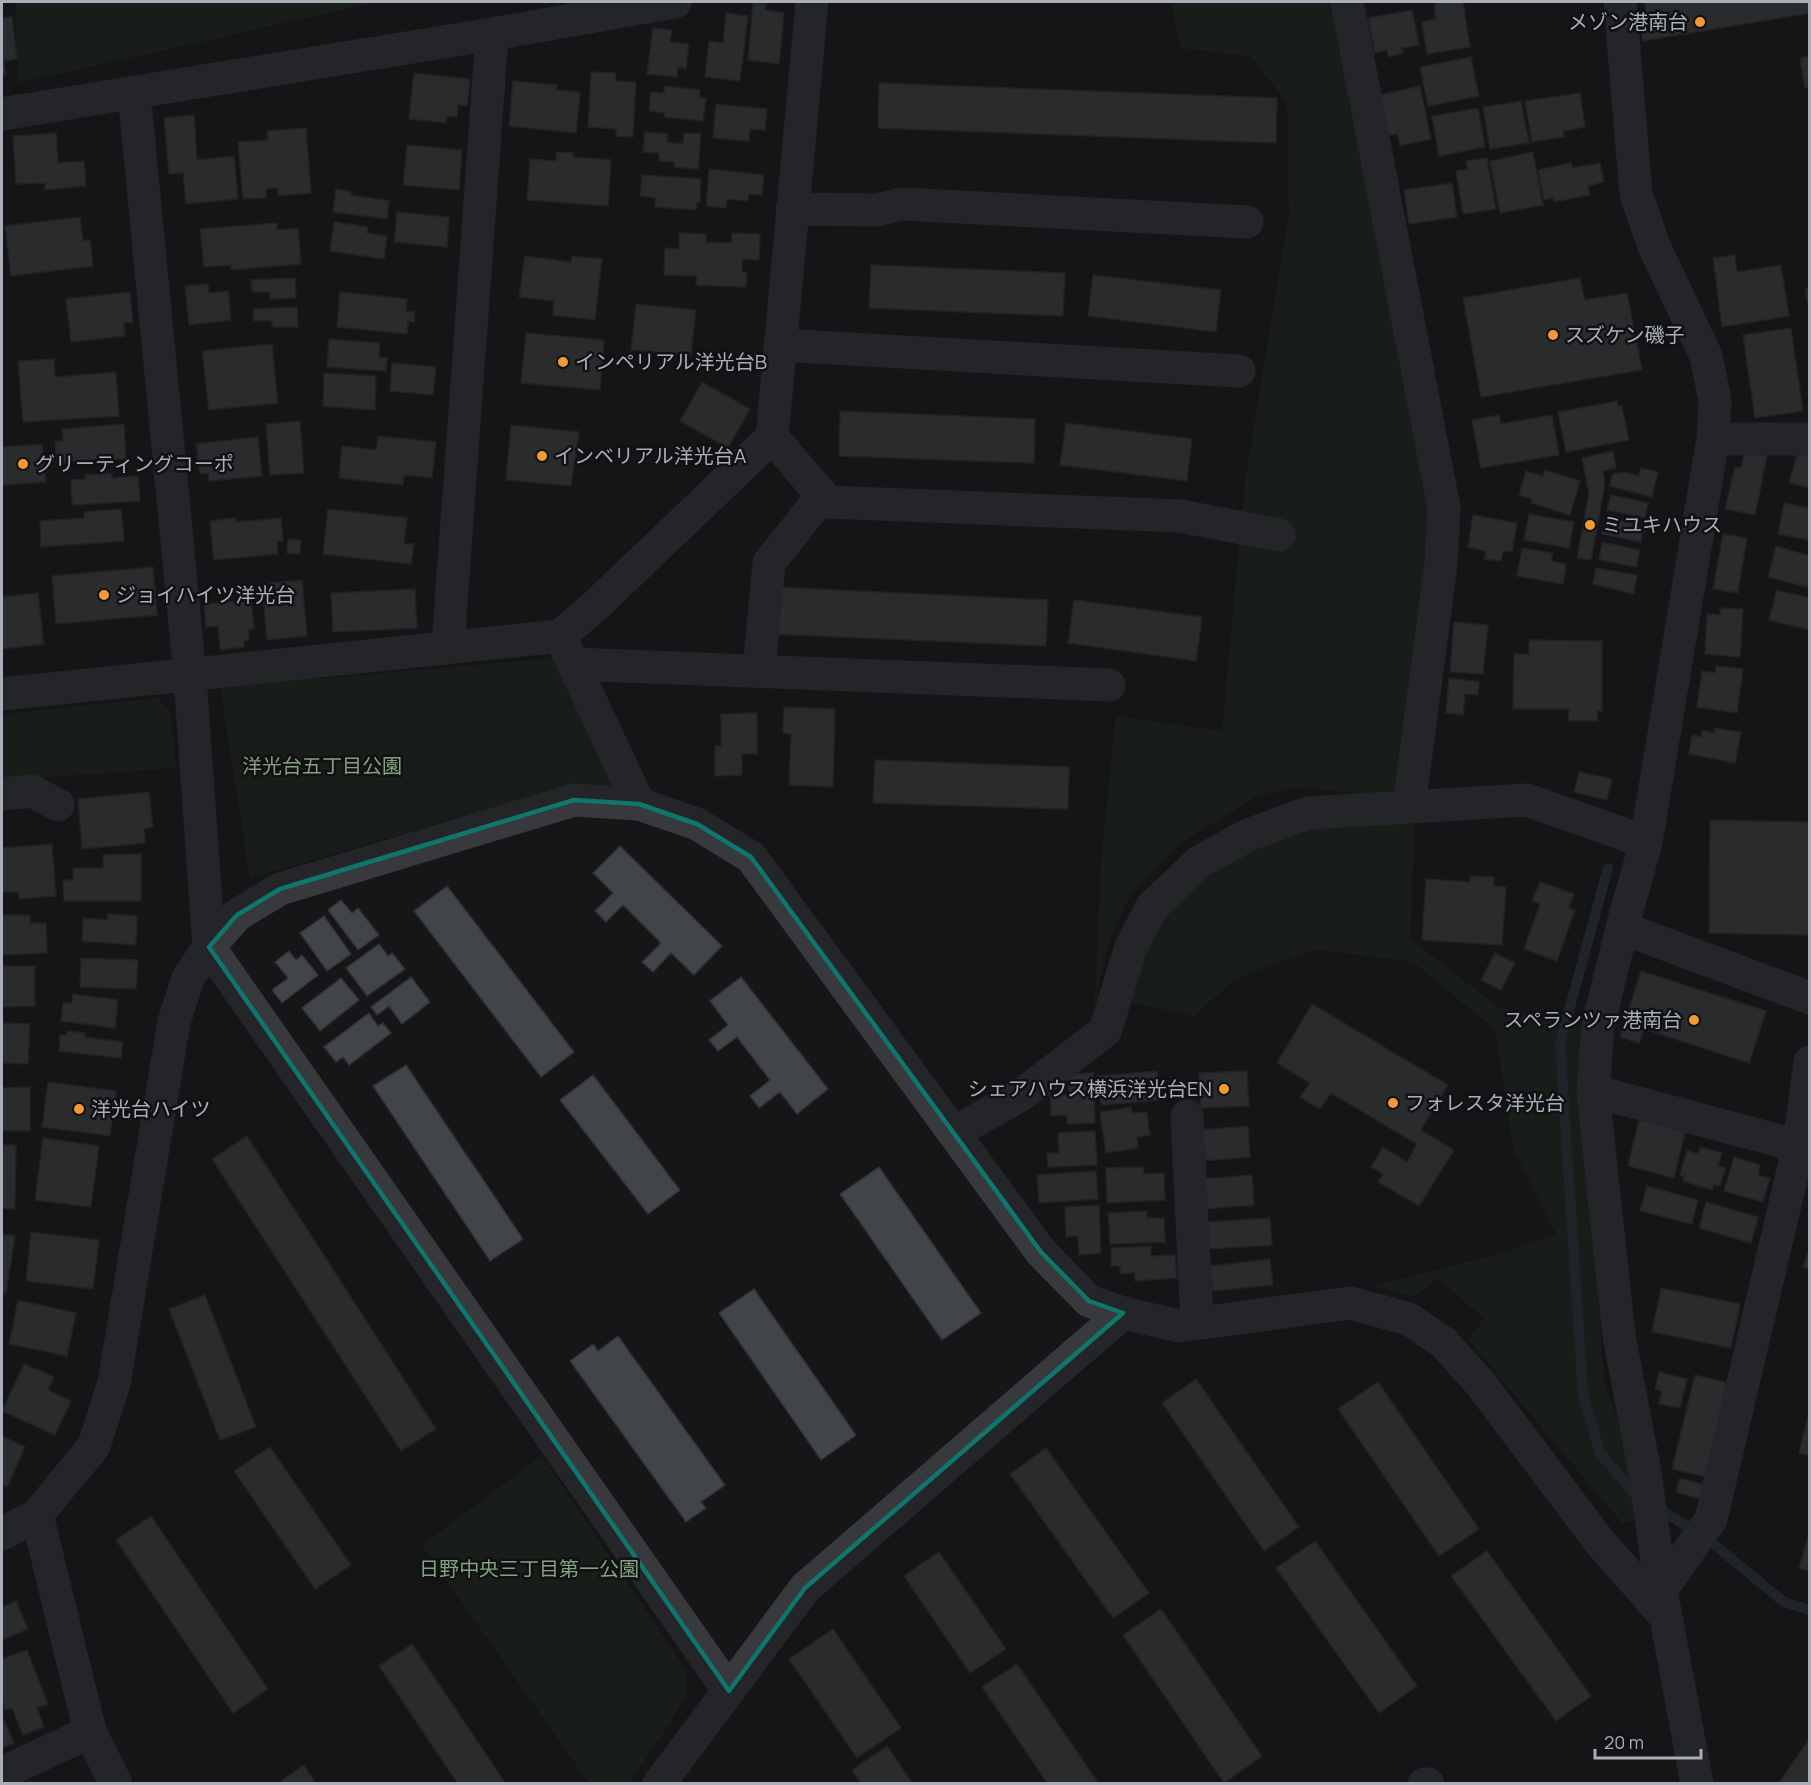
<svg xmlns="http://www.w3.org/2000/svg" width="1811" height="1785" viewBox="0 0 1811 1785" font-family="Manrope,'Noto Sans JP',sans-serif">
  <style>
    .green { fill: #1e261e }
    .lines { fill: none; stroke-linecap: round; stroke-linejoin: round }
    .stream { stroke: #2c373c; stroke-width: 10 }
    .building { fill: #424548; stroke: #303134; stroke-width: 1.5 }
    .minor { stroke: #37393d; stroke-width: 33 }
    .marked { fill: none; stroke: #0f766e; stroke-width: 4.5; stroke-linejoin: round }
    .poi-dot { fill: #f29b34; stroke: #111113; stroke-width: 2 }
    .labels { text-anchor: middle; stroke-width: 5; stroke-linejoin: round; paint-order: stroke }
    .poi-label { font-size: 20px; fill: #a8afb8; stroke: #111113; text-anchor: start }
    .park-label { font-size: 20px; fill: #81a37f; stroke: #111113 }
  </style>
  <rect width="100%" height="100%" fill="#161618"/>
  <path class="green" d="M15 2H377L18 83Z
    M1172 2H1338L1435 505 1396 795 1385 802 1352 793 1319 789 1289 788 1257 796 1182 842 1131 893 1109 942 1100 977 1094 1018 1101 863 1116 716 1222 731 1245 482 1289 214 1287 103 1251 56 1180 48Z
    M559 658 618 790 558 794 463 816 250 878 220 687Z
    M158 698 171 715 176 768 2 780V714Z
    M1415 815 1410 939 1498 1007 1581 1025 1586 1127 1604 1382 1638 1474V1519L1622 1523 1468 1339 1484 1319 1439 1278 1414 1296 1374 1286 1499 1254 1556 1234 1513 1149 1495 1029 1413 962 1314 949 1234 980 1194 1016 1127 1001 1162 913 1208 869 1287 827Z
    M542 1456 686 1670V1694L670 1723 629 1783H589L422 1545Z"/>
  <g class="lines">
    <path class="stream" d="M1608 868 1560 1043 1583 1394 1600 1453 1634 1493 1642 1498
      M1655 1506 1711 1542 1784 1602 1810 1610"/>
  </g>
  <path class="building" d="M753 2 766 4 765 10 784 13 779 64 748 60Z
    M1440 2H1463L1470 47 1427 54 1422 22 1436 19 1434 3Z
    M1644 2H1810V13L1643 41 1639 22 1648 21Z
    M1412 10 1419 45 1402 48 1403 53 1388 57 1387 50 1375 53 1368 18Z
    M726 13 748 16 740 81 705 77 709 41 723 43Z
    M12 17 17 59 4 61 6 75H2V18Z
    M653 28 672 30 670 42 689 44 686 69 678 67 677 77 647 74Z
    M1810 56V87L1805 88 1800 58Z
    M1471 57 1479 96 1428 106 1420 67Z
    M591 72 616 73 615 81 636 82 633 137 616 136V129L588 127Z
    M414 73 470 79 467 106 458 105 457 117 447 116 446 123 409 119Z
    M513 81 557 85V90L580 92 576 133 509 126Z
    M879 83 1277 98 1276 143 878 128Z
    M664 86 700 90 699 98H706L703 121 665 117V113L649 111 651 92 664 93Z
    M1420 86 1431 139 1400 146 1398 134 1389 135 1380 95Z
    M1580 93 1585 127 1563 131 1564 137 1532 142 1525 101Z
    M1521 101 1529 143 1490 149 1483 107Z
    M716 104 767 109 765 130 750 129 749 141 713 138Z
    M1478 108 1485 147 1439 156 1432 116Z
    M194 115 197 160 234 156 238 199 186 204 183 173 169 174 164 118Z
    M306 128 311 193 278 196V188L266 189V198L243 199 238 142 268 140 267 131Z
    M645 132 668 134 667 142 683 144 684 133 701 134 698 169 674 167V162L659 161V153L643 152Z
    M56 133 58 163 84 161 86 186 45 190V183L16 184 13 136Z
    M407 145 462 150 459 190 403 185Z
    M556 152 574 153 573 157 611 160 608 206 527 200 530 159 556 161Z
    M1533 152 1543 205 1500 213 1490 161Z
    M1487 158 1496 209 1463 214 1456 171 1468 169 1466 161Z
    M1571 163 1572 168 1600 163 1604 182 1588 186 1590 195 1554 202 1553 198 1544 200 1538 170Z
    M709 169 764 175 762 195 749 194 748 201 727 199 726 208 706 206Z
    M642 175 701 179 700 202H697L696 210 655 207 656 198 640 196Z
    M1452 183 1457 217 1409 224 1404 190Z
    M336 189 352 192 351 195 389 201 387 219 333 212Z
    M397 212 449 217 447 247 394 242Z
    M80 217 83 241 90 240 93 266 11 276 5 226Z
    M334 222 368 227 367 233 387 236 384 259 330 251Z
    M277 223V230L298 228 301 264 231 270V265L204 267 200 229Z
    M679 233 706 234V242L731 243 732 233 760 234 759 260 742 259V272H747L746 287 696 285 697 276 664 275 665 248 679 249Z
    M1735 255 1737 272 1781 265 1789 316 1722 327 1713 258Z
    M525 256 571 262 572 256 602 259 595 320 553 315 554 301 519 297Z
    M871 265 1065 273 1063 316 869 308Z
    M1093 275 1221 290 1216 332 1088 316Z
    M295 278 296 298 270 299V292H252L251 280Z
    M1580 278 1585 300 1627 293 1642 370 1481 397 1463 298Z
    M208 284 209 293 228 291 231 320 189 325 185 286Z
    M1810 288V311L1805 289Z
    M130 292 133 322 124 323 125 336 71 342 66 299Z
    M340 292 407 299 406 311 415 312 414 322 408 321 407 334 337 327Z
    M636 304 696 310 691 355 631 350Z
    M297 307 298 327H272V321H254L253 309Z
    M1791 328 1803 411 1755 418 1743 335Z
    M526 333 604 340 600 390 521 383Z
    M329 339 380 343 379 357 387 358 386 371 327 367Z
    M272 344 278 403 209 410 202 351Z
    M54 359 55 377 116 372 119 416 23 422 18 361Z
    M392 363 436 367 433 395 390 391Z
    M324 373 376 376 375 410 323 406Z
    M702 382 750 409 728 448 680 421Z
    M1617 401 1618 406H1622L1629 440 1566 452 1558 412Z
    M840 411 1035 419 1034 463 839 456Z
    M1499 415 1501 424 1552 415 1559 455 1481 468 1472 420Z
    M300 421 304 473 270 475 266 424Z
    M1066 423 1192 439 1187 481 1060 465Z
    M124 424 126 459 57 463 55 442 63 441 62 429Z
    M511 425 579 432 571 486 506 480Z
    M378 436 436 442 432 478 404 475 403 485 339 478 342 446 376 450Z
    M258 437 262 476 209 481 208 473 200 474 196 444Z
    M42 444 46 482 2 485V447Z
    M1613 451 1616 468 1603 471 1605 483 1591 560 1577 558 1589 493 1582 458Z
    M1745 452 1767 456 1755 515 1725 509 1735 467 1741 468Z
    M1798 452 1810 455V488L1789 483Z
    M1641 468 1658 472 1652 497 1609 486 1613 474 1624 472 1639 476Z
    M1545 470 1580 481 1570 515 1531 503 1532 499 1519 495 1526 471 1543 476Z
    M112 473V478L138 476 140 501 72 505 71 480 86 479 85 475Z
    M1611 495 1648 503 1645 518 1607 510Z
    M1784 503 1810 508V540L1778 534Z
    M121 509 124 541 41 547 40 521 84 518V512Z
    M328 509 407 518 404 544H414L411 564 323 554Z
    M1529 514 1574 522 1569 548 1524 540Z
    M1473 515 1517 523 1512 552 1503 551 1501 561 1484 559 1486 551 1468 547Z
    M235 518 236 522 281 518 283 541H277L278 554 214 560 210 521Z
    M1606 518 1644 526 1641 542 1602 534Z
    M1723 534 1747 538 1738 593 1713 589Z
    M288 539 301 540 300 554 287 553Z
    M1602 542 1640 550 1636 567 1599 560Z
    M1776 546 1810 556V577L1807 587 1768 577Z
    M1522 548 1553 553 1551 561 1566 564 1563 584 1517 576Z
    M153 567 157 615 56 624 52 576Z
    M1596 568 1637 575 1634 594 1593 584Z
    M302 580 307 636 267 640 262 584Z
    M774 587 1048 600 1046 646 772 634Z
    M415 589 417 628 333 632 331 593Z
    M1777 590 1810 598V630L1769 620Z
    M38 593 44 644 2 649V597Z
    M251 600 254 629 248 630 249 640 244 641V647L220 650 218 626 206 627 204 604Z
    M1074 600 1202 617 1196 661 1068 643Z
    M1720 608 1743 609 1740 657 1705 654 1707 614 1720 615Z
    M1454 622 1488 625 1483 674 1450 672Z
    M1529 640 1602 641V711H1597L1598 721H1568L1569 709H1513L1514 654H1529Z
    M1716 666 1743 669 1737 713 1697 707 1702 671 1715 673Z
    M1449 678 1479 682 1478 695 1465 694 1463 715 1446 713Z
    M784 707 835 709 833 787 789 785 791 734 783 733Z
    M757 713V754H742V775L715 776V746H721V714Z
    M1715 728 1741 732 1735 763 1689 754 1692 735 1701 737 1703 730 1714 733Z
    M875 760 1069 767 1068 809 873 803Z
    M1579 772 1612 779 1607 800 1574 792Z
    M149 792 153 827 144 829 145 843 82 849 78 799Z
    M1710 820 1810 822V935L1709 933Z
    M52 844 56 896 19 899 18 892H2V848Z
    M620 846 722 946 694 975 671 953 653 972 642 962 661 943 623 905 606 922 595 911 613 893 593 873Z
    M141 854V901H64L63 880H73V868H104L103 855Z
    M1471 876 1494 877V886L1506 887 1502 945 1422 940 1426 879 1470 882Z
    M1540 882 1574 894 1569 908 1575 910 1557 961 1524 949 1540 904 1532 901Z
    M447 886 574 1052 541 1077 414 911Z
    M341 900 352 913 358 908 379 935 358 950 328 910Z
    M107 914 137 916 136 945 82 941 83 918 108 920Z
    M2 915H30V923H46L47 953 2 955Z
    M324 916 351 954 327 971 300 933Z
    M379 944 388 956 392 953 405 969 367 996 346 968Z
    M289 951 296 960 302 955 318 975 282 1003 272 990 288 978 275 962Z
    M1495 953 1515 963 1501 990 1481 980Z
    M81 958 138 960 136 989 80 987Z
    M2 966H35V1006L2 1007Z
    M1641 971 1766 1011 1749 1063 1644 1029 1639 1043 1620 1037Z
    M411 977 430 1002 402 1024 389 1006 377 1015 371 1007Z
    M741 977 828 1089 797 1114 780 1092 759 1108 750 1096 770 1080 737 1037 718 1051 709 1040 728 1025 710 1001Z
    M341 978 359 1000 320 1031 302 1008Z
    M73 994 118 1000 115 1028 61 1021 63 1003H72Z
    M1312 1004 1448 1085 1421 1130 1454 1150 1419 1206 1378 1182 1383 1174 1371 1167 1383 1147 1407 1162 1417 1144 1331 1093 1320 1109 1300 1097 1310 1083 1277 1063Z
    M369 1013 378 1026 383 1023 391 1033 349 1065 343 1057 336 1062 324 1047Z
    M2 1023 30 1024 28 1064 2 1063Z
    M67 1031 85 1033V1037L123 1042 121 1058 59 1051 60 1035H67Z
    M406 1065 523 1239 490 1261 373 1086Z
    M1157 1071 1160 1100 1101 1105 1098 1076Z
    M1247 1071 1249 1106 1201 1108 1199 1073Z
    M1093 1073 1095 1123 1067 1124V1115L1051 1116 1050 1095H1069L1068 1074Z
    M593 1075 680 1190 648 1214 560 1100Z
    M48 1082 116 1091 110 1136 42 1127Z
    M30 1087V1131H2V1088Z
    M1131 1107 1132 1113 1147 1112 1150 1135 1137 1137 1138 1148 1106 1153 1100 1112Z
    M1640 1116 1686 1128 1674 1178 1628 1166Z
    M1248 1126 1250 1157 1202 1161 1200 1130Z
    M1095 1131 1097 1165 1048 1167 1047 1153H1059L1058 1133Z
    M247 1136 436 1429 401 1451 212 1159Z
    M43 1138 99 1146 91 1207 35 1200Z
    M2 1145H16L15 1209 2 1208Z
    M1700 1147 1722 1153 1718 1166 1726 1168 1720 1186 1714 1185 1712 1190 1683 1181 1684 1176 1680 1175 1687 1150 1698 1154Z
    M1734 1157 1760 1165 1758 1175 1770 1178 1763 1202 1724 1191Z
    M879 1167 981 1313 942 1340 840 1194Z
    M1143 1167 1144 1174 1164 1173 1165 1200 1107 1203 1106 1168Z
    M1096 1171 1098 1199 1039 1203 1037 1175Z
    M1252 1175 1254 1205 1204 1209 1202 1179Z
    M1647 1186 1698 1200 1692 1224 1640 1211Z
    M1706 1202 1758 1217 1751 1243 1699 1228Z
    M1099 1205 1101 1253 1079 1255 1078 1236 1066 1237 1065 1207Z
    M1147 1211V1218H1164L1165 1242 1110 1244 1108 1213Z
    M1270 1218 1272 1245 1208 1249 1206 1222Z
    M31 1232 99 1240 93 1289 26 1281Z
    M2 1234 15 1236 6 1293 2 1292Z
    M1151 1246V1256L1175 1255 1177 1278 1135 1281V1273L1120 1274V1266H1111V1248Z
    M1810 1246V1269L1803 1267Z
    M1270 1259 1273 1285 1213 1291 1210 1266Z
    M1661 1288 1740 1304 1731 1348 1652 1332Z
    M754 1289 856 1435 821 1460 719 1313Z
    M205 1295 256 1427 220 1440 169 1309Z
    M18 1300 76 1313 67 1356 9 1344Z
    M618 1336 725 1485 701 1502 706 1508 686 1522 570 1361 593 1344 598 1351Z
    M24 1364 54 1377 48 1390 71 1401 55 1435 2 1411Z
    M1659 1372 1687 1379 1680 1408 1659 1404 1662 1391 1655 1389Z
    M1695 1375 1733 1384 1711 1478 1672 1469Z
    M1196 1379 1299 1527 1264 1551 1162 1403Z
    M1378 1382 1479 1529 1439 1556 1338 1409Z
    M1808 1416H1810V1456L1799 1453Z
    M2 1436 25 1447 7 1487 2 1484Z
    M270 1447 351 1565 315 1589 234 1471Z
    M1046 1448 1149 1593 1113 1618 1010 1474Z
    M1680 1478 1705 1485 1701 1499 1676 1492Z
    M151 1516 268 1689 233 1713 116 1540Z
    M1810 1531V1571L1799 1568Z
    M1315 1541 1417 1686 1379 1713 1276 1568Z
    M1487 1551 1591 1696 1556 1721 1451 1576Z
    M939 1552 1006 1649 970 1673 904 1576Z
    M16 1601 28 1629 2 1640V1607Z
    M1161 1609 1262 1756 1224 1783 1123 1635Z
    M833 1629 901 1728 857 1758 789 1659Z
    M412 1644 506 1784H458L379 1666Z
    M27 1650 48 1704 37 1708 44 1727 23 1735 12 1708 5 1710 2 1700V1659Z
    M1017 1664 1099 1784H1048L982 1687Z
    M2 1716 14 1743 2 1748Z
    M1810 1738V1784H1778Z
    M887 1746 913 1784H861L852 1770Z
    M304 1765 316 1784H277Z"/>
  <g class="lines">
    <path class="minor" d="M1347 2 1444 508 1441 564 1409 807
      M1620 2 1636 194 1654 246 1706 356 1715 401 1713 439 1646 842 1622 928 1598 1026 1593 1091 1619 1336 1645 1473 1661 1590 1697 1784
      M134 92 190 676 209 947 729 1691
      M2 114 492 34 675 2
      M792 209 876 210 902 204 1247 222
      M780 345 1239 371
      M772 437 828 502 1180 516 1279 535
      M1713 439H1810
      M565 646 639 804
      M448 647 492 34
      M573 664 1109 685
      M759 670 769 563 822 496
      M2 694 560 636 593 608 772 437 812 2
      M2 794 32 791 58 805
      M1622 928 1810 998
      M1593 1091 1810 1149
      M1187 1116 1197 1323
      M954 1133 1024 1093 1105 1031 1131 947 1152 907 1199 862 1248 835 1308 813 1527 800 1646 842
      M37 1515 90 1732
      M2 1534 37 1515 94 1446 114 1383 174 1022 188 978 209 947 237 915 280 889 574 800 639 804 697 824 751 857 1041 1252 1089 1301 1123 1313 1179 1326 1350 1303 1409 1319 1444 1343 1480 1383 1599 1541 1666 1617
      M1661 1590 1711 1519 1799 1145 1810 1062
      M2 1773 90 1732 116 1784
      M659 1784 805 1588 1123 1313
      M1424 1784H1428"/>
  </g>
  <path d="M0 0H1811V1785H0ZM574 800 639 804 697 824 751 857 1041 1252 1089 1301 1123 1313 805 1588 729 1691 209 947 237 915 280 889Z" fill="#161618" fill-opacity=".55" fill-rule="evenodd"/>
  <path class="marked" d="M574 800 639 804 697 824 751 857 1041 1252 1089 1301 1123 1313 805 1588 729 1691 209 947 237 915 280 889Z"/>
  <g class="poi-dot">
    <circle cx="1700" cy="22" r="6"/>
    <circle cx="1553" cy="335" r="6"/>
    <circle cx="563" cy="362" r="6"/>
    <circle cx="542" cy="456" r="6"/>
    <circle cx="23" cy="464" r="6"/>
    <circle cx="1590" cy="525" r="6"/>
    <circle cx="104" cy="595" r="6"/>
    <circle cx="1694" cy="1020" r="6"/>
    <circle cx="1224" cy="1089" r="6"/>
    <circle cx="1393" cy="1103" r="6"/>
    <circle cx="79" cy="1109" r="6"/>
  </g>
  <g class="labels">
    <g class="poi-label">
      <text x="1688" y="29" text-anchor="end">メゾン港南台</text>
      <text x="1565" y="342">スズケン磯子</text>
      <text x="575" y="369">インペリアル洋光台B</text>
      <text x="554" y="463">インベリアル洋光台A</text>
      <text x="35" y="471">グリーティングコーポ</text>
      <text x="1602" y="532">ミユキハウス</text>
      <text x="116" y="602">ジョイハイツ洋光台</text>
      <text x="1682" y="1027" text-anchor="end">スペランツァ港南台</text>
      <text x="1212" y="1096" text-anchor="end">シェアハウス横浜洋光台EN</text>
      <text x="1405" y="1110">フォレスタ洋光台</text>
      <text x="91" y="1116">洋光台ハイツ</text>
    </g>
    <g class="park-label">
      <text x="322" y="773">洋光台五丁目公園</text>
      <text x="529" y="1576">日野中央三丁目第一公園</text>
    </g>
  </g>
  <rect width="1811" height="1785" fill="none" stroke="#a8afb8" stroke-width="6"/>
  <path d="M1595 1749v9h106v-9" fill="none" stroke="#a8afb8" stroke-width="3"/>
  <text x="1604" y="1749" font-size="18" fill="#a8afb8" stroke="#111113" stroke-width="4.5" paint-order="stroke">20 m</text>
</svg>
